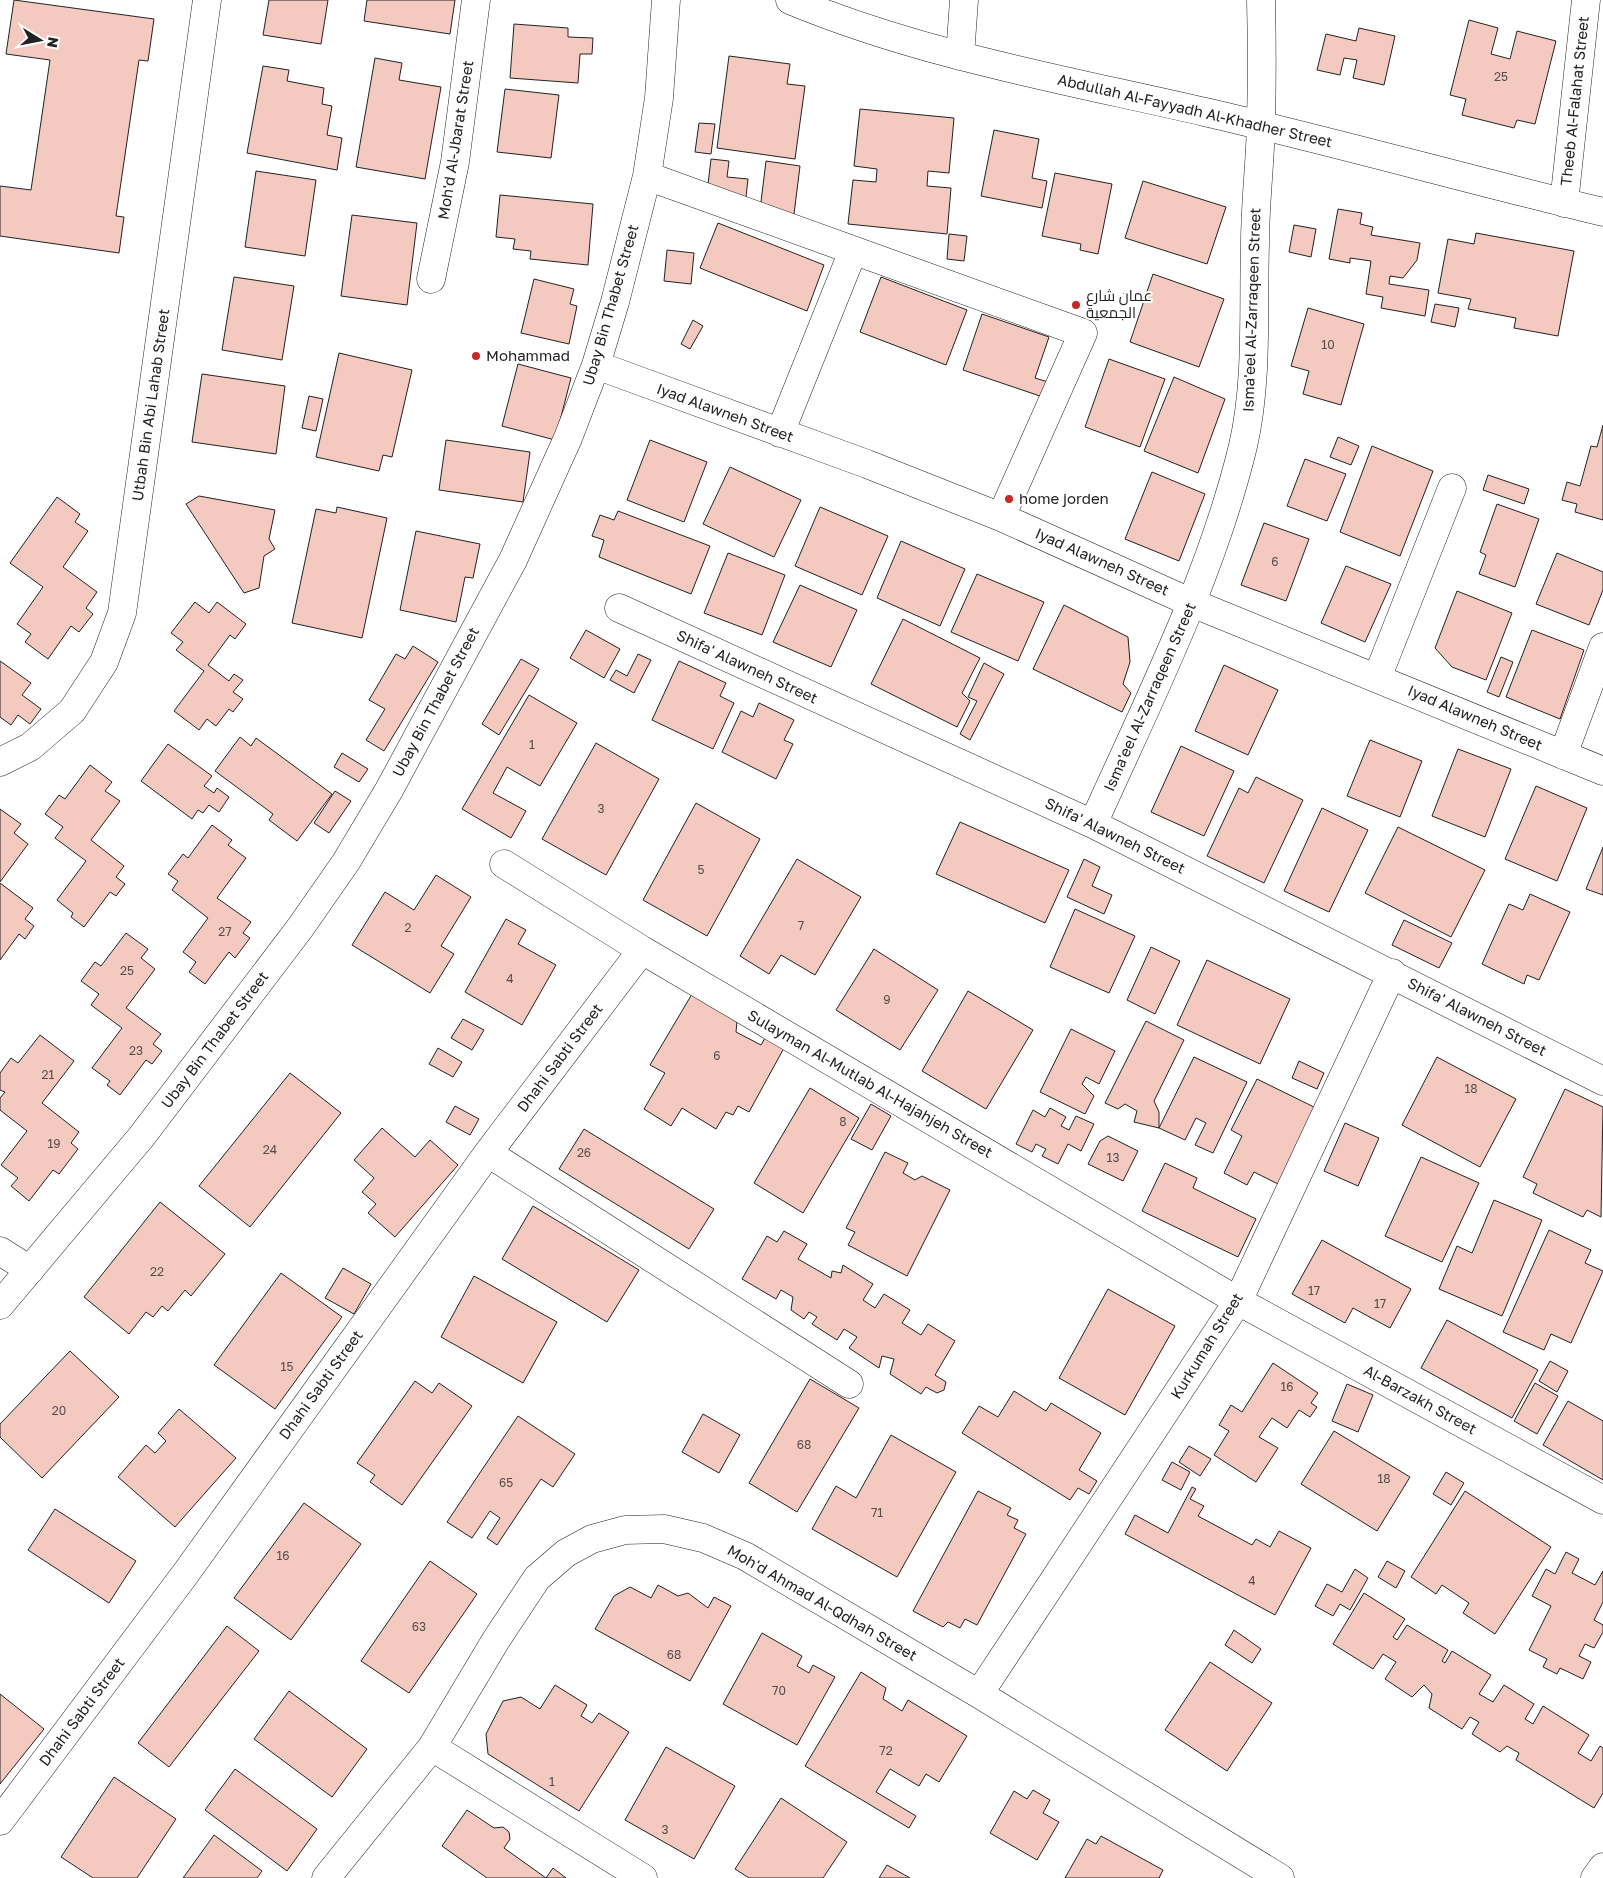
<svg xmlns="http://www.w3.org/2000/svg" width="1603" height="1878" viewBox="0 0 1603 1878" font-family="'Golos Text',Cairo,sans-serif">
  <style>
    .building { fill: #f3c9c0; stroke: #222 }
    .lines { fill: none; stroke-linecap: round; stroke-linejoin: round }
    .minor-casing { stroke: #222; stroke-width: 29 }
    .minor { stroke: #fff; stroke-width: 28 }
    .poi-dot { fill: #c62828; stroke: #fff; stroke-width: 2 }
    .labels { text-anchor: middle; stroke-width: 4; stroke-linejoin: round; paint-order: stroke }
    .number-label { font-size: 12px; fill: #564c4a }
    .street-label { font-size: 15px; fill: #222; stroke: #fff }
    .poi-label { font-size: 15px; fill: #222; stroke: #fff; text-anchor: start }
  </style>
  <rect width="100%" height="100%" fill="#fff"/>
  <path class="building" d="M14 0 154 19 148 61 139 60 116 216 124 217 119 253 0 236V186L31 190 50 60 6 54Z
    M269 0H328L321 44 263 35Z
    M367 0H455L450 34 364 21Z
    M1469 20 1498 28 1491 54 1510 59 1517 31 1556 41 1535 124 1517 120 1514 128 1462 115 1466 99 1450 95Z
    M514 24 568 28V37L593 38 592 54H580L578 83 510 78Z
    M1359 28 1395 36 1384 85 1353 78 1357 60 1344 58 1340 75 1317 70 1326 34 1356 41Z
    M729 56 790 64 787 84 805 86 795 159 717 148Z
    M375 58 402 63 399 80 441 87 425 179 356 167Z
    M263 66 289 70 287 81 324 88 322 104 332 106 327 135 342 138 337 170 247 153Z
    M505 89 559 95 551 158 497 152Z
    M860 109 954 118 949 173 928 171 927 186 951 188 947 234 848 224 853 180 876 182 877 169 854 166Z
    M699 123 715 124 711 154 695 152Z
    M994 130 1039 139 1032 178 1047 181 1042 208 981 196Z
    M711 159 729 161 727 177 748 179 746 197 707 193Z
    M766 161 800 166 794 214 760 210Z
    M256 171 316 180 305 256 245 247Z
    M1055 173 1112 184 1098 254 1080 250 1081 244 1042 236Z
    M1143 181 1226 207 1207 264 1125 238Z
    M500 195 593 204 588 265 530 259 531 251 513 249 515 239 496 237Z
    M1338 209 1362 213 1360 224 1373 227 1371 235 1420 243 1417 260 1403 278 1390 276 1389 284 1429 290 1425 316 1381 308 1383 297 1366 294 1371 261 1350 258V263L1329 259Z
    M352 215 417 223 407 305 341 296Z
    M718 223 824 265 807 311 700 268Z
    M1294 225 1316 229 1311 257 1289 252Z
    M1476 233 1574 251 1558 336 1514 328 1516 318 1468 309 1471 299 1438 293 1448 239 1474 244Z
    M949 234 967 236 964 261 947 259Z
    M667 250 694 253 691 284 664 281Z
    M1153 274 1224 299 1199 367 1130 342Z
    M234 277 294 286 282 360 222 350Z
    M881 277 967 310 946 365 860 332Z
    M534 279 574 289 570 304 577 306 569 344 521 333Z
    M1435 304 1459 308 1455 327 1431 322Z
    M1308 308 1364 324 1341 405 1303 394 1309 371 1291 366Z
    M982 314 1049 337 1035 378 1048 382 1043 397 963 370Z
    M693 320 703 326 690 349 681 344Z
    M339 353 412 370 392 457 383 455 379 471 316 457Z
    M1109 359 1165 379 1140 447 1085 427Z
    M518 364 571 378 555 440 502 426Z
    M202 374 285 386 276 454 192 442Z
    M1174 377 1225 399 1198 473 1144 451Z
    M309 396 323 399 316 431 302 428Z
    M1603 425V520L1575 512 1577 504 1562 500 1567 482 1580 486 1591 446 1597 447Z
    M1338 437 1359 446 1351 465 1330 457Z
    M446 440 530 452 523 502 439 490Z
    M650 440 707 462 684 522 627 500Z
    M1372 446 1433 471 1400 556 1340 532Z
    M1305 459 1346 474 1327 521 1287 506Z
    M730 467 801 500 774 557 703 524Z
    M1152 472 1205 494 1179 561 1125 539Z
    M1488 475 1529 489 1524 504 1483 490Z
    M199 496 275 510 269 539 275 549 264 556 259 588 244 593 186 504Z
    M57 497 80 514 75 522 88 531 63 567 97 592 86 608 93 614 79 632 71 626 48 659 25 642 31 634 17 624 43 587 10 563Z
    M1497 504 1539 519 1515 587 1479 574 1486 555 1480 552Z
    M337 507 387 518 362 638 292 623 316 509 336 513Z
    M820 507 888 536 862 595 795 566Z
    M618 511 710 546 691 594 599 557 604 540 592 536 600 515 614 520Z
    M1264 523 1309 539 1286 601 1241 585Z
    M416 531 480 544 473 578 465 577 456 622 400 610Z
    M901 541 965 569 940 626 877 598Z
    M728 553 785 575 762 635 704 613Z
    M1557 553 1603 572V590L1589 625 1536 604Z
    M1346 566 1391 584 1365 642 1321 623Z
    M977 574 1044 602 1018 661 951 632Z
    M800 585 857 610 831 667 773 642Z
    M1457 591 1512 613 1486 680 1452 667 1435 648Z
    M195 602 209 613 217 602 246 624 235 639 230 635 208 665 229 681 234 674 243 680 233 692 243 699 233 712 229 709 216 726 207 719 199 730 174 711 204 671 176 650 183 642 171 633Z
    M1064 605 1128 637 1130 662 1123 684 1131 693 1122 712 1033 669Z
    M903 619 980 658 962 693 970 701 957 727 871 684Z
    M586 630 620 649 604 678 570 658Z
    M1532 630 1584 650 1560 719 1506 697Z
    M413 646 438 662 384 751 366 740 385 709 369 700 396 654 405 659Z
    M638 654 651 660 634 693 610 680 616 670 627 676Z
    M1501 657 1513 662 1499 697 1487 692Z
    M521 659 539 669 499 735 482 724Z
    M0 661 31 683 22 695 41 709 30 724 18 715 11 725 0 717Z
    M679 661 726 683 720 696 734 703 713 749 652 720Z
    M984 663 1004 674 970 740 960 734 977 701 968 697Z
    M1224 665 1278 690 1248 755 1195 731Z
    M529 695 577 723 540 786 507 767 493 793 526 811 511 838 462 809Z
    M759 703 794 720 784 740 793 744 776 779 722 752 741 711 753 717Z
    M240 737 251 746 256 738 332 794 297 841 269 820 273 814 215 771Z
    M1370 740 1422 761 1400 817 1347 796Z
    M596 743 659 779 606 875 542 839Z
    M168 744 212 776 204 786 214 793 217 788 229 797 219 812 209 805 203 813 198 810 192 819 141 781Z
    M1181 746 1234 771 1204 836 1151 812Z
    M1458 749 1511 769 1485 837 1432 816Z
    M342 753 368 769 359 782 334 767Z
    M90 765 112 782 105 791 120 801 91 840 124 866 116 877 125 884 116 896 110 892 84 927 71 917 73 913 57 900 86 861 55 838 63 827 45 814 59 795 65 799Z
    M1256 777 1303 800 1264 883 1207 856 1239 788 1248 793Z
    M1536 786 1587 808 1557 881 1505 859Z
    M335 791 351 801 329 833 314 823Z
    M696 803 760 839 707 936 643 900Z
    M1322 808 1368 830 1329 912 1284 891Z
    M0 809 21 824 14 833 28 844 0 882Z
    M960 822 1069 870 1045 923 936 874Z
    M212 825 232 840 228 845 246 858 217 898 251 922 243 933 250 938 235 958 229 952 205 984 189 972 196 962 183 952 208 918 172 890 178 881 168 874 183 854 188 858Z
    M1398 827 1485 870 1451 937 1365 893Z
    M1603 847V895L1586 889Z
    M797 859 861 897 815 975 781 955 769 974 740 956Z
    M1084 859 1100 867 1092 886 1112 895 1104 914 1067 897Z
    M436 875 471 897 441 946 454 954 430 993 352 945 385 892 414 910Z
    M0 883 33 908 25 919 34 926 25 939 19 934 0 960Z
    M1530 894 1570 912 1539 980 1527 975 1524 984 1482 964 1509 904 1523 910Z
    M1075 909 1135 936 1109 993 1050 967Z
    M506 919 526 930 518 944 556 965 522 1025 465 992Z
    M1404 920 1452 943 1439 968 1392 945Z
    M126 933 148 949 141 958 155 969 126 1008 161 1034 153 1044 162 1051 152 1064 146 1060 120 1095 107 1085 110 1081 92 1068 122 1028 91 1005 99 994 81 981 95 962 101 966Z
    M1151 947 1180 961 1155 1014 1127 1000Z
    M874 949 938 990 900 1050 836 1010Z
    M1207 960 1290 999 1260 1064 1177 1025Z
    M968 991 1033 1030 986 1109 922 1071Z
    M692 994 737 1021 736 1032 761 1045 765 1038 784 1048 749 1112 738 1106 733 1115 726 1112 716 1129 682 1108 671 1126 644 1109 665 1073 650 1065Z
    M463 1019 484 1030 472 1050 451 1038Z
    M1146 1021 1184 1040 1154 1101 1159 1112V1128L1134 1122 1137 1111 1125 1104 1118 1109 1105 1103Z
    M1071 1029 1115 1051 1099 1084 1086 1077 1082 1084 1094 1096 1085 1114 1040 1092Z
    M40 1035 74 1061 42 1103 79 1132 71 1143 78 1149 59 1174 53 1170 29 1201 11 1186 18 1178 1 1165 27 1131 0 1110V1098L5 1092 0 1090V1073L11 1058 18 1063Z
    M438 1048 462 1062 453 1077 429 1064Z
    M1194 1057 1247 1082 1213 1153 1195 1145 1206 1123 1196 1118 1185 1140 1159 1128Z
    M1437 1057 1516 1099 1480 1167 1402 1125Z
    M1299 1061 1324 1073 1317 1089 1292 1078Z
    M290 1073 341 1113 250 1227 199 1186Z
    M1257 1079 1316 1108 1278 1184 1254 1172 1247 1185 1224 1173 1242 1136 1231 1130Z
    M810 1088 859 1118 803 1213 754 1183Z
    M1565 1089 1603 1107 1601 1217 1587 1210 1583 1217 1533 1193 1537 1184 1523 1177Z
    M871 1104 891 1116 872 1150 851 1139Z
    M455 1106 479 1119 470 1135 446 1122Z
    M1050 1108 1066 1117 1061 1126 1069 1130 1076 1116 1094 1124 1081 1151 1068 1144 1058 1164 1042 1156 1046 1149 1036 1144 1032 1152 1016 1144 1033 1110 1045 1117Z
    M1345 1123 1379 1138 1358 1186 1324 1171Z
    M382 1128 415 1157 430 1140 458 1165 395 1237 368 1213 376 1204 362 1192 374 1178 354 1160Z
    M584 1129 714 1209 689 1249 559 1169Z
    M1108 1136 1138 1151 1123 1181 1088 1164 1100 1141Z
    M885 1152 908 1163 903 1173 915 1180 922 1176 950 1190 907 1276 848 1245 855 1232 846 1228Z
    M1421 1157 1479 1183 1442 1262 1385 1236Z
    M1165 1163 1197 1178 1193 1188 1256 1219 1238 1257 1142 1211Z
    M1494 1200 1542 1220 1502 1316 1439 1289 1457 1246 1472 1253Z
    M160 1202 225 1254 191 1296 185 1290 168 1311 162 1306 153 1317 146 1312 129 1334 84 1297Z
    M533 1206 639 1270 607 1322 502 1259Z
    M1549 1230 1591 1250 1585 1263 1603 1271 1571 1343 1551 1334 1544 1350 1503 1332Z
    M784 1231 807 1244 798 1259 831 1278 832 1271 841 1273 843 1265 873 1284 863 1300 875 1308 884 1294 910 1310 902 1323 921 1335 928 1324 955 1341 935 1375 946 1382 944 1390 937 1393 926 1387 921 1394 890 1374 894 1359 882 1356 879 1368 849 1348 857 1337 844 1329 837 1340 812 1324 817 1317 809 1312 804 1319 791 1310 793 1297 781 1290 776 1299 742 1279 767 1236 777 1242Z
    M1322 1240 1411 1289 1390 1328 1353 1308 1345 1323 1292 1294Z
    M343 1268 371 1284 354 1314 325 1298Z
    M281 1273 342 1317 275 1409 214 1365Z
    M474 1276 557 1322 523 1383 441 1337Z
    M1108 1289 1175 1326 1125 1415 1059 1378Z
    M1447 1320 1538 1370 1512 1418 1421 1368Z
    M70 1351 119 1397 42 1478 0 1437V1424Z
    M1550 1361 1568 1371 1557 1392 1539 1381Z
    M1273 1363 1318 1393 1311 1403 1317 1407 1310 1417 1299 1410 1287 1428 1272 1418 1259 1437 1278 1448 1256 1482 1214 1455 1229 1431 1219 1425 1231 1405 1242 1412Z
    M810 1379 859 1408 797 1512 749 1483Z
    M415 1381 432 1393 439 1383 472 1406 402 1505 370 1482 375 1475 357 1463Z
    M1535 1383 1558 1396 1537 1434 1514 1421Z
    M1347 1384 1373 1395 1358 1432 1332 1421Z
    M1014 1391 1046 1411 1051 1403 1101 1433 1079 1470 1097 1481 1089 1494 1078 1488 1070 1500 962 1433 979 1406 998 1417Z
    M1568 1401 1603 1421V1480L1543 1445Z
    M179 1409 236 1458 175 1527 118 1477 146 1445 155 1453 166 1441 158 1433Z
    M703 1414 740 1435 719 1473 682 1452Z
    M518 1416 575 1454 553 1487 541 1479 497 1545 487 1538 500 1518 490 1511 472 1538 447 1522Z
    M1334 1431 1410 1477 1377 1531 1301 1484Z
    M891 1435 956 1472 897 1577 812 1529 836 1486 856 1498Z
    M1189 1446 1211 1459 1200 1476 1179 1462Z
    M1172 1462 1190 1472 1181 1490 1162 1480Z
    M1446 1472 1464 1483 1451 1505 1433 1494Z
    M1192 1487 1196 1489 1190 1499 1204 1506 1198 1516 1252 1545 1256 1539 1270 1547 1279 1531 1311 1548 1275 1615 1125 1534 1135 1515 1168 1533Z
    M978 1491 1011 1508 1007 1515 1018 1520 1014 1528 1026 1534 977 1625 965 1619 960 1628 948 1622 943 1627 913 1611Z
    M1465 1491 1551 1547 1495 1634 1463 1613 1469 1603 1442 1585 1436 1594 1411 1577Z
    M304 1503 361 1544 291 1640 234 1598Z
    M55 1509 136 1561 109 1603 28 1550Z
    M1566 1552 1579 1559 1572 1573 1595 1585 1603 1571V1602L1594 1620 1603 1625V1632L1594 1648 1585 1644 1579 1656 1591 1662 1583 1679 1560 1668 1557 1674 1543 1667 1547 1659 1529 1650 1551 1606 1532 1596 1546 1569 1555 1574Z
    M430 1561 477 1594 409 1693 361 1661Z
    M1387 1561 1405 1571 1396 1588 1378 1577Z
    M1355 1569 1368 1578 1350 1610 1340 1604 1333 1616 1315 1606 1327 1584 1342 1592Z
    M658 1585 678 1596 688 1593 708 1608 714 1597 731 1606 690 1681 595 1629 614 1596 630 1587 651 1598Z
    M1364 1593 1405 1619 1393 1637 1397 1640 1407 1625 1448 1650 1442 1661 1445 1663 1452 1651 1491 1675 1479 1694 1493 1702 1504 1685 1534 1704 1525 1719 1533 1724 1543 1706 1589 1735 1578 1753 1591 1761 1600 1746 1603 1748V1793L1594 1808 1516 1760 1519 1753 1507 1746 1500 1752 1472 1734 1479 1722 1470 1717 1462 1729 1429 1708 1432 1694 1424 1685 1412 1697 1385 1679 1396 1662 1383 1654 1373 1669 1333 1644Z
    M227 1626 259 1651 169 1767 138 1743Z
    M1234 1630 1261 1649 1252 1663 1225 1645Z
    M762 1633 802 1656 797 1666 809 1673 813 1665 835 1677 797 1745 723 1704Z
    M1210 1662 1272 1703 1227 1771 1165 1730Z
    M861 1672 886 1688 883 1699 902 1711 908 1700 967 1736 939 1782 926 1774 919 1786 890 1769 876 1792 916 1816 909 1828 805 1766Z
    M555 1685 587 1705 581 1716 592 1723 599 1713 629 1732 579 1811 488 1754 486 1734 503 1701 521 1697 540 1709Z
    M289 1691 367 1749 332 1797 254 1739Z
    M0 1694 44 1729 0 1784Z
    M666 1747 735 1786 694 1859 625 1820Z
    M235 1769 317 1829 287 1871 205 1810Z
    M114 1777 176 1819 137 1878H93L61 1857Z
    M1033 1790 1050 1800 1043 1813 1059 1822 1037 1860 990 1833 1014 1791 1027 1799Z
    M781 1798 847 1842 823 1878H749L735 1869Z
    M467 1810 494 1828 503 1827 509 1832 510 1839 504 1848 546 1878 553 1868 566 1878H487L442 1846Z
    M214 1835 262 1871 257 1878H183Z
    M1101 1836 1163 1870 1159 1878H1065L1087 1839 1096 1844Z
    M887 1865 910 1878H879Z"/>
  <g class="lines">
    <defs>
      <path id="minor" d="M790 0C922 55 1066 80 1205 112 1339 143 1470 180 1603 212
        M960 56 964 0
        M647 176 1083 333 1001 517
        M1564 203 1586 0
        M431 279 455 162 476 0
        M596 365 867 464 1001 517 1192 603 1603 771
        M780 433 853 251
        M619 608 1093 824 1603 1081
        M1377 678 1452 488
        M1563 755 1603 647
        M0 762 30 747 72 711 104 662 122 613 207 0
        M1093 824C1148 701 1211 578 1243 446 1258 381 1253 311 1255 244 1255 204 1260 165 1261 124 1262 83 1262 41 1261 0
        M504 864 642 950 1238 1301 1603 1500
        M488 1153 849 1384
        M0 1251 30 1270
        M0 1305 142 1136 300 928 346 862 389 790 513 560 568 438 596 365 615 302 647 176 659 98 666 0
        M979 1694 1238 1301 1392 973
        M432 1747 643 1878
        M0 1821 186 1573 488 1153 642 950
        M326 1878 432 1747 496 1640 537 1578 566 1553 592 1539 625 1530 664 1529 703 1538 745 1556 979 1694 1280 1878
        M1595 1878 1603 1867"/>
    </defs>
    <use href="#minor" class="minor-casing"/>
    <use href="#minor" class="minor"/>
  </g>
  <g class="poi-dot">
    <circle cx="1076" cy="305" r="5"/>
    <circle cx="476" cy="356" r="5"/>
    <circle cx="1009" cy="499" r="5"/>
  </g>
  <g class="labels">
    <g class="number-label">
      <text x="1501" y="81">25</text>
      <text x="1328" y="349">10</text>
      <text x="1275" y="566">6</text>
      <text x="532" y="749">1</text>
      <text x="601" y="813">3</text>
      <text x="701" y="874">5</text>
      <text x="801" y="930">7</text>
      <text x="408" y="932">2</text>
      <text x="225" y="936">27</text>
      <text x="127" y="975">25</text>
      <text x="510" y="983">4</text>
      <text x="887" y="1004">9</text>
      <text x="136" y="1055">23</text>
      <text x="717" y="1060">6</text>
      <text x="48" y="1079">21</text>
      <text x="1471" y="1093">18</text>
      <text x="843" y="1126">8</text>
      <text x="54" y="1148">19</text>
      <text x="270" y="1154">24</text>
      <text x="584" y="1157">26</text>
      <text x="1113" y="1162">13</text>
      <text x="157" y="1276">22</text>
      <text x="1314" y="1295">17</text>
      <text x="1380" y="1308">17</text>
      <text x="287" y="1371">15</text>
      <text x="1287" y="1391">16</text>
      <text x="59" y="1415">20</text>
      <text x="804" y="1449">68</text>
      <text x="1384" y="1483">18</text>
      <text x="506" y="1487">65</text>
      <text x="877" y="1517">71</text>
      <text x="283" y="1560">16</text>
      <text x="1252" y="1585">4</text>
      <text x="419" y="1631">63</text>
      <text x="674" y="1659">68</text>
      <text x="779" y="1695">70</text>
      <text x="886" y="1755">72</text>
      <text x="552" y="1786">1</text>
      <text x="665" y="1834">3</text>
    </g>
    <g class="street-label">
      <text transform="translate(1575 101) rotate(-84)" y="5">Theeb Al-Falahat Street</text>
      <text transform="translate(1195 111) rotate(13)" y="5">Abdullah Al-Fayyadh Al-Khadher Street</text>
      <text transform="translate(456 140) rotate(-81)" y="5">Moh'd Al-Jbarat Street</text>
      <text transform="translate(611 305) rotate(-74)" y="5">Ubay Bin Thabet Street</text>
      <text transform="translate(1252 310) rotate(-88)" y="5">Isma'eel Al-Zarraqeen Street</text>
      <text transform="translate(151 405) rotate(-82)" y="5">Utbah Bin Abi Lahab Street</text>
      <text transform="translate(725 413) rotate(20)" y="5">Iyad Alawneh Street</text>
      <text transform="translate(1102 562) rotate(24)" y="5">Iyad Alawneh Street</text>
      <text transform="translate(747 667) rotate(25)" y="5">Shifa' Alawneh Street</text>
      <text transform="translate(1150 697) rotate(-66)" y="5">Isma'eel Al-Zarraqeen Street</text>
      <text transform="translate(436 702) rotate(-62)" y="5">Ubay Bin Thabet Street</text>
      <text transform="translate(1475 718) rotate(23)" y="5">Iyad Alawneh Street</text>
      <text transform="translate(1115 836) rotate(26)" y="5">Shifa' Alawneh Street</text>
      <text transform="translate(1477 1017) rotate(27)" y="5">Shifa' Alawneh Street</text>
      <text transform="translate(215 1040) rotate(-53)" y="5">Ubay Bin Thabet Street</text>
      <text transform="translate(560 1058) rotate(-53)" y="5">Dhahi Sabti Street</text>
      <text transform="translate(870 1084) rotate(30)" y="5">Sulayman Al-Mutlab Al-Hajahjeh Street</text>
      <text transform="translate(1207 1346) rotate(-58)" y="5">Kurkumah Street</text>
      <text transform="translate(321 1385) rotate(-54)" y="5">Dhahi Sabti Street</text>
      <text transform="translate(1420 1400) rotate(29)" y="5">Al-Barzakh Street</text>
      <text transform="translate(822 1603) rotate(30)" y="5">Moh'd Ahmad Al-Qdhah Street</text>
      <text transform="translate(82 1712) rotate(-53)" y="5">Dhahi Sabti Street</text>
    </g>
    <g class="poi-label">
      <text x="1086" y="301">عمان شارع<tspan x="1086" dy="17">الجمعية</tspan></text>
      <text x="486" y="361">Mohammad</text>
      <text x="1019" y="504">home jorden</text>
    </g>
  </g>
  <g transform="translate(40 40) rotate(100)" stroke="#ffffff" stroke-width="4" paint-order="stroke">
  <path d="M0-4L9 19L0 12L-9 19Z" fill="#222222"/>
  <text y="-8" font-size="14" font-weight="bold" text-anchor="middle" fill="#222222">N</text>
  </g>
</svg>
